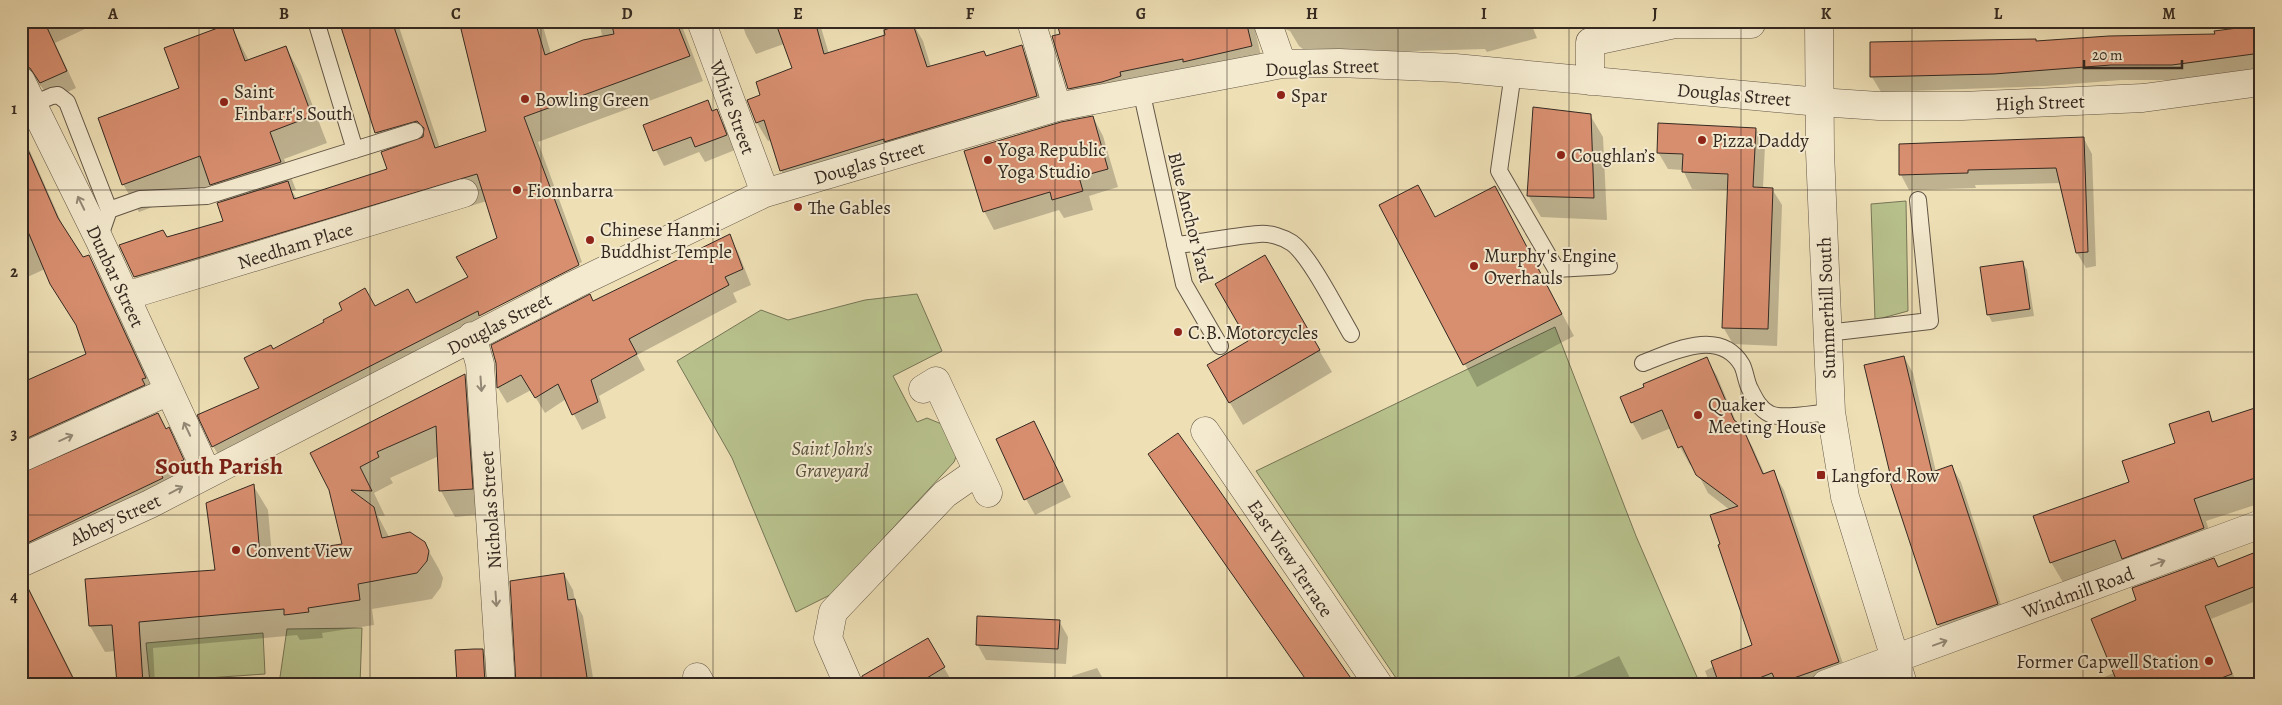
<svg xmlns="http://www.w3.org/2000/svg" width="2282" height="705" viewBox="0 0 2282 705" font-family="Alegreya,serif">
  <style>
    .green { fill: #b8c28d; stroke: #767657 }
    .shadow { fill: #0003 }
    .building { fill: #d88f70; stroke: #342921 }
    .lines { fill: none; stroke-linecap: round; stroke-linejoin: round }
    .service-casing { stroke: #625646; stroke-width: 18 }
    .minor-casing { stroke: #625646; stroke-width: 29 }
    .tertiary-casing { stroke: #625646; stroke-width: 29 }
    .service { stroke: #f4eacf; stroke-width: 16 }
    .minor { stroke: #f4eacf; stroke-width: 28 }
    .tertiary { stroke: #f4eacf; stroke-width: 28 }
    .oneway { stroke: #948a78 }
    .grid { fill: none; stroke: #342921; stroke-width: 1; stroke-opacity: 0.55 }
    .poi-dot { fill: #8f2418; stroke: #f4eacf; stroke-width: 2 }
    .labels { text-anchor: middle; stroke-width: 4; stroke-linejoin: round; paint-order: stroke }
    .street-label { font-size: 19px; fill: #342921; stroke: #f4eacf }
    .poi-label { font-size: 19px; fill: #342921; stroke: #f4eacf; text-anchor: start }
    .park-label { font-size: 19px; font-style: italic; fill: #554f3c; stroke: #f4eacf }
    .district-label { font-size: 24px; font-weight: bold; fill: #7a1f14; stroke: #f4eacf }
    .neatline { fill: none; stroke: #342921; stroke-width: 2 }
    .grid-label { font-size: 16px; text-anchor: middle; font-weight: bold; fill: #342921 }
  </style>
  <rect width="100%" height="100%" fill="#eedfb5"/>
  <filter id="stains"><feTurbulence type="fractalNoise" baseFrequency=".004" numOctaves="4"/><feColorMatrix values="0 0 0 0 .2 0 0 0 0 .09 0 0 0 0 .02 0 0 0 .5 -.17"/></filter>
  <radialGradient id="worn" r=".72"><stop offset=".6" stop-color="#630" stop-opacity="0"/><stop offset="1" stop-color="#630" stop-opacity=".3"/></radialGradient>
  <path class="green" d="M1906 201 1908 311 1875 320 1871 204Z
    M917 294 942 351 893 376 917 422 927 418 944 425 957 454 954 462 832 594 796 612 732 458 677 361 761 310 788 320 865 300Z
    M1555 327 1636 536 1700 684H1400L1256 471Z
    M362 628 360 684H279L287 629Z
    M263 633 265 674 150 682 146 643Z"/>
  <path class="shadow" d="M21 21H102L55 43 76 88 51 100 41 86 32 82 21 87Z
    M340 21H397L440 148 488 132 460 21H550L542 23 551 54 602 35 599 21H680L703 81 538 142 582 262 479 315V318L583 265 593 290 228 471 213 446 261 388 273 351 375 307 416 305 469 278 499 238 487 201 149 302 135 277 167 239 225 221 222 203 212 185 139 212 123 184 180 89 230 24 249 61 286 47 301 75 327 143 284 159 296 190 292 191 297 199 389 170 387 151 376 132Z
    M741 21H819L829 54 887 35 912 22 923 41 931 67 986 57 1021 47 1032 65 1047 115 791 189 781 170 771 140 768 141 757 123 748 100 762 96 794 69 784 44 756 54 746 35Z
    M1058 21H1253L1264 69 1082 111 1069 89 1062 35Z
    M1266 21H1530L1537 38 1487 52 1485 49 1380 52 1325 66 1299 46 1290 31Z
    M1595 21H1649L1604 37Z
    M2261 26V70L2182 80H2121L2047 86 1881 92 1872 77 2019 44 2216 36Z
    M707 102 713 112 716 110 725 126 735 150 705 162 699 152 664 166 644 126Z
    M1590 115 1603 137 1607 220 1541 217 1528 195Z
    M1093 117 1103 136 1118 187 1089 196 1093 210 1064 218 1059 210 994 230 984 211Z
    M1756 129 1765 146 1763 188 1772 189 1782 205 1777 346 1733 344 1723 327 1728 190 1692 189 1683 170 1668 169 1658 152Z
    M21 131 66 233 82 259 89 257 99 274 155 395 21 457V393L87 355 79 328 45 269 21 280Z
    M2084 139 2092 154 2096 266 2086 268 2077 253 2061 183 1975 185 1976 188 1909 190 1901 175 1900 145Z
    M1495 188 1574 336 1477 387 1381 206 1436 219Z
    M729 236 738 252 751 285 733 293 737 302 637 355 645 370 599 396 606 418 582 430 566 399 545 413 531 390 507 403 498 388 497 363 593 302Z
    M1264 257 1332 372 1243 425 1208 366 1250 341Z
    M2023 263 2027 270 2034 316 1992 322 1988 314Z
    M1904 357 1913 373 1936 472 1952 467 1961 482 2006 620 1947 640 1938 625 1891 483Z
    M1706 358 1717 376 1737 424 1741 427 1752 446 1765 475 1773 472 1784 490 1849 681 1843 684H1710L1705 671 1754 645 1722 545 1730 510 1708 493 1693 464 1690 465 1680 447 1671 428 1642 440 1632 422Z
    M464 375 479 401 487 514 455 517 441 491 439 456 390 478 393 483 374 493 385 516H378L389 537 424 543 439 569 443 578 441 587 432 599 372 609 374 625 322 633 323 638 300 640 297 635 153 648 155 684H119L116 651 105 652 90 626 86 580 216 571 253 485 268 510 272 555 343 545 330 490Z
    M2261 407V503L2206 521 2216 551 2064 584 2051 562 2131 483 2176 444 2208 413 2214 423Z
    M1033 422 1071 497 1035 515 1026 499Z
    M168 429 197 486 29 574 21 583V475Z
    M1150 454 1309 684 1159 470Z
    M2261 551V599L2211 619 2237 684H2088L2114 673 2138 601 2214 559 2219 568Z
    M564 574 573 590 575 602 583 616 594 684H518Z
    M26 585 40 611 77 684H21Z
    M1059 621 1068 637 1066 664 986 660 977 644Z
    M927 639 953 683 881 684Z
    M482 650 491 666 493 684H458Z
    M1619 656 1633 684H1559Z
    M1097 668 1106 684H1074L1072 676Z
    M770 681 772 684H764Z"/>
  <path class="building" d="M21 21H44L67 71 40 83 30 68 21 66Z
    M339 21H392L435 148 486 131 459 21H535L545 55 583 40 614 34 611 21H676L690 56 524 117 579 265 479 316 478 311 212 447 197 415 259 388 244 358 271 345 273 349 324 322 323 320 342 310 339 303 365 288 375 306 408 289 416 303 468 277 456 257 497 238 477 174 134 277 119 245 163 230 167 237 223 221 217 203 288 181 294 199 387 169 381 152 423 137 424 128 417 121 375 133Z
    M775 21H815L824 54 885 35 884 30 912 21 927 67 984 51 986 56 1022 45 1037 96 884 142V139L780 171 764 120 756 123 747 100 760 95 756 82 792 68Z
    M1056 21H1246L1252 46 1183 62V59L1120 72 1121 76 1102 82 1068 89 1052 36 1060 34Z
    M231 23 245 61 286 46 312 116 270 132 281 162 210 185 200 156 122 185 98 118 179 88 164 48Z
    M2261 25V53L2172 65H2111L1994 74 1870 77V42L2036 39V41L2109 36 2215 34 2214 31Z
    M708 100 712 111 717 109 727 135 695 147 691 137 653 151 643 125Z
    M1533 107 1591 114 1594 198 1527 196Z
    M1093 116 1108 169 1079 177 1083 191 1052 200 1050 192 983 212 964 151 1061 122Z
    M1658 123 1756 128 1753 187 1773 188 1768 329 1722 328 1728 174 1682 172 1683 154 1657 153Z
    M21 134 58 218 83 257 89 255 146 378 142 379 145 385 21 441V383L86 354 76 325 50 284 21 215Z
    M2084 137 2088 252 2076 253 2056 168 1968 170V173L1899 175V144Z
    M1418 185 1435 217 1495 186 1562 314 1463 365 1379 205Z
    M730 234 743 269 725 277 729 285 629 339 637 354 591 380 598 402 572 415 558 384 535 398 521 375 497 388 496 363 491 345 590 294 593 301Z
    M1265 255 1320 350 1229 403 1207 365 1248 341 1215 284Z
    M2023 261 2030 309 1987 315 1980 267Z
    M1904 356 1932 472 1952 465 1998 604 1937 625 1890 482H1892L1864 365Z
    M1707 357 1734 420 1742 426 1763 474 1774 470 1839 662 1777 684 1772 673 1744 684H1719L1711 661 1752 645 1718 545 1720 544 1710 515 1738 506 1696 475 1682 446 1678 448 1662 410 1631 423 1620 397 1644 387 1643 384Z
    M465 374 473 489 439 491 436 426 377 452 379 457 360 467 372 491 351 490 374 507 382 538 410 532 425 542 429 551 427 561 417 573 358 584 360 600 308 608 309 612 284 615V609L139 622 143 684H117L112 625 89 626 85 579 215 570 206 503 254 484 260 556 342 544 329 490 310 453Z
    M2261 406V476L2194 499 2204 528 2122 559 2115 540 2050 563 2033 516 2129 482 2122 461 2175 443 2169 424 2209 411 2212 422Z
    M158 413 166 429 169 427 184 460 181 461 182 463 161 474 163 478 21 546V473Z
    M1034 421 1063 481 1024 500 996 439Z
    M1178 433 1217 487 1355 684H1309L1148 454Z
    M2261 550V584L2205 606 2232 674 2205 684H2118L2091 619 2136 600 2132 588 2214 558 2218 567Z
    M564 573 568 600 575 599 588 684H516L510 581Z
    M21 578H23L76 684H21Z
    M977 616 1060 620 1058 649 976 645Z
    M928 638 945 667 917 684H863L862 676Z
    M474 649H483L485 684H457L455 650Z"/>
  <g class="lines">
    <defs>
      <path id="service" d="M316 21 355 150
        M1513 73 1499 171 1556 269 1609 266
        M1141 90 1184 284 1220 346
        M33 104 52 96 58 95 67 102 109 210
        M99 239 109 210 140 199 207 196 415 131
        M1175 245C1203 243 1231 236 1259 234 1270 233 1283 237 1292 243 1310 256 1338 312 1351 334
        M1827 333 1930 321 1918 200
        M1643 363C1672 352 1720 327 1742 365 1745 371 1746 380 1749 387 1754 397 1759 409 1770 414 1782 420 1816 413 1831 412"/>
      <path id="minor" d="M701 21 765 193
        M1031 21 1057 107
        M1267 21 1282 64
        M21 81 99 239 207 473
        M1590 81V42L1675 24H1751
        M126 296 464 193
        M472 336 480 364 501 684
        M923 389 936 381 988 493
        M1205 431 1378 684
        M21 458 169 391
        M21 563 150 504 574 285 765 193 1057 107 1282 64 1339 63 1455 68 1819 102 1879 106H1962L2143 98 2261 82
        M697 677 701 684
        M848 684 828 638 833 612 945 494 978 471
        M1826 684 2261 524"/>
      <path id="tertiary" d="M1819 21 1820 152 1831 412 1845 497 1903 684"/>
    </defs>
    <use href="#service" class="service-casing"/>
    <use href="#minor" class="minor-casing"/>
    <use href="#tertiary" class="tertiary-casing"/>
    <use href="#service" class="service"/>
    <use href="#minor" class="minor"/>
    <use href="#tertiary" class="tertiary"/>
  </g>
  <defs><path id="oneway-shaft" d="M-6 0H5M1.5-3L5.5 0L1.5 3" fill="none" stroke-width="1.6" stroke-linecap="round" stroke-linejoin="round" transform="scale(1.25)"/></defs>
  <g class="oneway">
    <use href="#oneway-shaft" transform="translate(81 203) rotate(-116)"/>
    <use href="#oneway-shaft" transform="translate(481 384) rotate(86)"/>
    <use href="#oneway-shaft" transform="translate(187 429) rotate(-115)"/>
    <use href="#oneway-shaft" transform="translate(66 438) rotate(-24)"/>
    <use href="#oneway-shaft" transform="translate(176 490) rotate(-28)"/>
    <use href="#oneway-shaft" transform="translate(2158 563) rotate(-20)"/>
    <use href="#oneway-shaft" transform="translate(496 599) rotate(86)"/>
    <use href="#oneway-shaft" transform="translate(1940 643) rotate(-20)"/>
  </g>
  <path class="grid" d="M199 21V684M370 21V684M541 21V684M713 21V684M884 21V684M1055 21V684M1227 21V684M1398 21V684M1569 21V684M1741 21V684M1912 21V684M2083 21V684M21 190H2261M21 352H2261M21 515H2261"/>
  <g class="poi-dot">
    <circle cx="1281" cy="95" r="5"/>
    <circle cx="525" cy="99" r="5"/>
    <circle cx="224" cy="102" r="5"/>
    <circle cx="1702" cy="140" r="5"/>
    <circle cx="1561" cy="155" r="5"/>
    <circle cx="988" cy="160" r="5"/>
    <circle cx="517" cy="190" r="5"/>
    <circle cx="798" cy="207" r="5"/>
    <circle cx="590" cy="240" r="5"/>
    <circle cx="1474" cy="266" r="5"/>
    <circle cx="1178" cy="332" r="5"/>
    <circle cx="1698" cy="415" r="5"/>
    <rect x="1816" y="470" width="10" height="10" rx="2.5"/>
    <circle cx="236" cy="550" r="5"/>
    <circle cx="2209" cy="661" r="5"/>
  </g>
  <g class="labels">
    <g class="street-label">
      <text transform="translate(1322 67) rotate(-2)" y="7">Douglas Street</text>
      <text transform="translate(1734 94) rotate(5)" y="7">Douglas Street</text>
      <text transform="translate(2040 102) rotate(-2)" y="7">High Street</text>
      <text transform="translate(733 107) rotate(70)" y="7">White Street</text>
      <text transform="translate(869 162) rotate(-16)" y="7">Douglas Street</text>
      <text transform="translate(1191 217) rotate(76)" y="7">Blue Anchor Yard</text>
      <text transform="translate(295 245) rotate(-17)" y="7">Needham Place</text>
      <text transform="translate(116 276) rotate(65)" y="7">Dunbar Street</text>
      <text transform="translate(1826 308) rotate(-92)" y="7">Summerhill South</text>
      <text transform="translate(499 323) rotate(-27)" y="7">Douglas Street</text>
      <text transform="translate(490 510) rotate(-94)" y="7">Nicholas Street</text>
      <text transform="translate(115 519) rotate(-25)" y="7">Abbey Street</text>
      <text transform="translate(1291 558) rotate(56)" y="7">East View Terrace</text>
      <text transform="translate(2078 592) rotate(-20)" y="7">Windmill Road</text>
    </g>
    <g class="poi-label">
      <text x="234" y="98">Saint<tspan x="234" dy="22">Finbarr's South</tspan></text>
      <text x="1291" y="102">Spar</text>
      <text x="535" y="106">Bowling Green</text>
      <text x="1712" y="147">Pizza Daddy</text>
      <text x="998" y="156">Yoga Republic<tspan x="998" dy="22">Yoga Studio</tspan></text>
      <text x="1571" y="162">Coughlan’s</text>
      <text x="527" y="197">Fionnbarra</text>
      <text x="808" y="214">The Gables</text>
      <text x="600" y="236">Chinese Hanmi<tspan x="600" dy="22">Buddhist Temple</tspan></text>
      <text x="1484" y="262">Murphy's Engine<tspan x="1484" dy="22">Overhauls</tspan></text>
      <text x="1188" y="339">C.B. Motorcycles</text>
      <text x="1708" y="411">Quaker<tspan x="1708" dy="22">Meeting House</tspan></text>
      <text x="1831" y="482">Langford Row</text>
      <text x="246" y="557">Convent View</text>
      <text x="2199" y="668" text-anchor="end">Former Capwell Station</text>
    </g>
    <g class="park-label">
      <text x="832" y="455">Saint John's<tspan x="832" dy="22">Graveyard</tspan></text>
    </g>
    <g class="district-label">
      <text x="219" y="474">South Parish</text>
    </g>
  </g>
  <rect width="2282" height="705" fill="none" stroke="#eedfb5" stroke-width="55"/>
  <path d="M2084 60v8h98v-8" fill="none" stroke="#342921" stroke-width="2.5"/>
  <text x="2092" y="60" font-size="15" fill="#342921" stroke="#f4eacf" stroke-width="4" paint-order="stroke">20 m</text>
  <rect x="28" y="28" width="2226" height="650" class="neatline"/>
  <g class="grid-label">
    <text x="113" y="19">A</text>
    <text x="284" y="19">B</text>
    <text x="456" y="19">C</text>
    <text x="627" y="19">D</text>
    <text x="798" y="19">E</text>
    <text x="970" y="19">F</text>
    <text x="1141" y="19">G</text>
    <text x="1312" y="19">H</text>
    <text x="1484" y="19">I</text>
    <text x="1655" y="19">J</text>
    <text x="1826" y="19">K</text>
    <text x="1998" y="19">L</text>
    <text x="2169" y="19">M</text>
    <text x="14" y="114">1</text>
    <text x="14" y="277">2</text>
    <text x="14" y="439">3</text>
    <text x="14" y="602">4</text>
  </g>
  <rect width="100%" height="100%" filter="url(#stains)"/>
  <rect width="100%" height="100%" fill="url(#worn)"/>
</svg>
